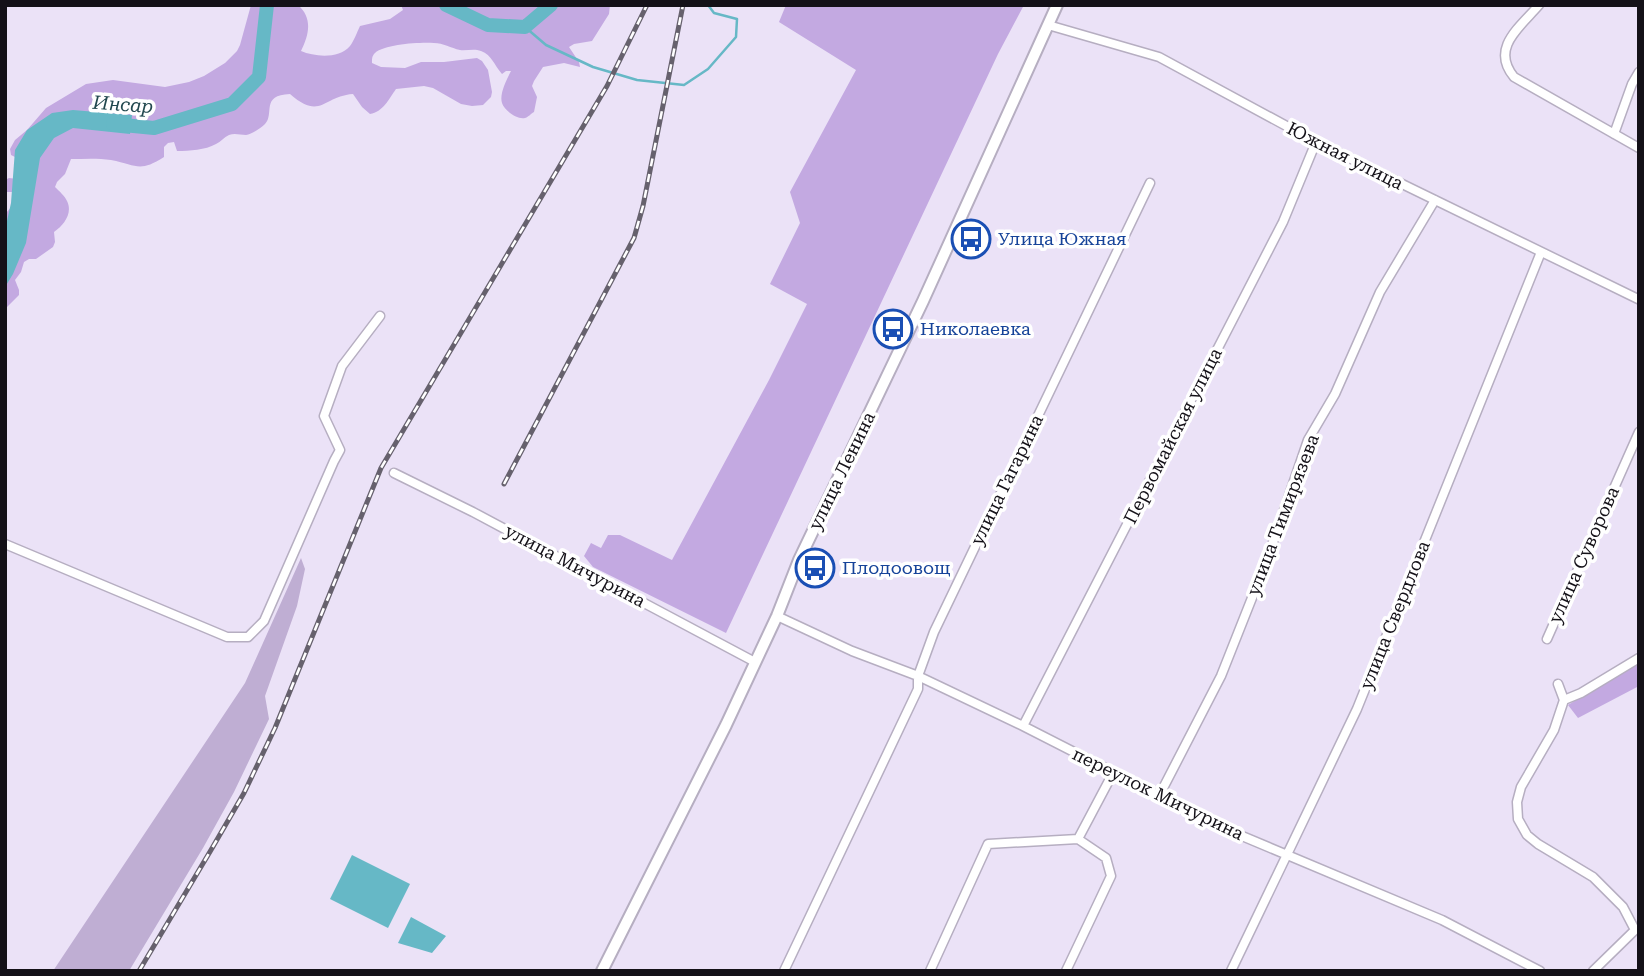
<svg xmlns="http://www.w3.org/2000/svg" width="1644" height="976" viewBox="0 0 1644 976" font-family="'Roboto Serif',serif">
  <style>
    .green { fill: #bfaed3 }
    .forest { fill: #c3a9e1 }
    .water { fill: #66b8c6 }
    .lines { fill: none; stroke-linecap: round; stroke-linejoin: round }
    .stream { stroke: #66b8c6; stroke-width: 2.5 }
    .river { stroke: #66b8c6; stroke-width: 14 }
    .street-casing { stroke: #b6aec1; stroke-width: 11 }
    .secondary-casing { stroke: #b6aec1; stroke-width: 14 }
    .street { stroke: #fff; stroke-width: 8 }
    .secondary { stroke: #fff; stroke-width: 10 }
    .rail-casing { stroke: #66616d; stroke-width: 5 }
    .rail { stroke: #fff; stroke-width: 2.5; stroke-dasharray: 8; stroke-linecap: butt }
    .labels { text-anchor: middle; stroke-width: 7; stroke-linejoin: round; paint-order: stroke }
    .street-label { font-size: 18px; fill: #141118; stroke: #fff }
    .transit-label { font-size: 18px; fill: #164399; stroke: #fff; text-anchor: start }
    .water-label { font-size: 19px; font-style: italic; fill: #22484f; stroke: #fff }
  </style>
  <rect width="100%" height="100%" fill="#ebe2f7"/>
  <path class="green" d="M301 558 305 569 297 606 265 696 269 719 234 792 203 848 129 971H53L245 683Z"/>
  <path class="forest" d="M251 5H298C313 18 309 35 301 51 315 57 339 59 350 46 354 41 357 32 360 26L390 19 403 10 401 5H610L609 14 592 41 574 44 569 47 579 62 580 67 564 63 543 67 534 81 532 86 537 97 534 112C532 113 527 118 525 118 517 120 504 110 502 103 499 94 507 79 511 71H506L502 74C494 65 492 55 481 51 474 48 467 51 460 50 451 48 443 43 434 43 420 42 385 44 375 53 372 56 372 58 372 63L381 67 405 68 421 62H444L477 58 482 61 488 70 492 92 491 97 483 105 472 106 461 104 433 88 424 86 396 89C389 99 383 112 370 114L362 107 353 94C323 96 321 121 290 94 260 95 275 114 265 124 261 128 252 134 246 135 240 135 235 133 229 135 224 137 221 142 216 144 205 150 190 151 177 151L174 142 168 143 164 147V157C139 173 137 165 111 160 98 158 84 159 71 159L65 174 57 182 55 187C59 191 65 196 67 201 73 213 64 225 54 232L55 242 53 247 36 259H29L24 262 21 272 15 280 19 290V295L6 308 5 315V214L16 202 14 192H5V180L9 178 27 180 15 157 11 155 10 149 15 140 27 130 46 108 86 84 113 80 165 87 189 82 204 76 225 63 237 51 240 45Z
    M786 5H1024L998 54 726 633 593 567 584 556 591 543 601 548 608 535H620L672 560 769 380 807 304 770 284 800 223 790 192 856 70 779 22Z
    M1639 662V686L1578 718 1568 705Z"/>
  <path class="water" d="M73 110 132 115 130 134 73 128 54 138 40 158 26 243 13 274 5 287V230L11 203 15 150 27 130 52 113Z
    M352 855 410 884 388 928 330 899Z
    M411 917 446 936 432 953 398 943Z"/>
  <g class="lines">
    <path class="stream" d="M525 27 546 45 593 67 637 80 684 85 708 69 736 37 737 19 714 13 708 5"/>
    <path class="river" d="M446 5 488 25 525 27 551 5
      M113 124 154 128 232 104 259 77 267 5"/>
    <defs>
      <path id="street" d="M1539 5C1520 27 1490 48 1514 77L1639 148
        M1048 25 1159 57 1316 142 1638 299
        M1614 134 1632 84 1639 72
        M394 473 473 512 755 662
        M5 544 227 637H248L264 621 334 461 340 450 324 416 342 366 380 316
        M777 616 852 651 918 676 1023 726 1223 828 1442 920 1540 971
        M1547 639 1639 432
        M1558 684 1564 700
        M1023 726 1283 222 1316 142
        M1159 796 1221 676 1267 560 1308 440 1335 394 1380 292 1435 200
        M1078 839 1113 773
        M784 971 918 689V676L934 632 1150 183
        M930 971 988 844 1078 839
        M1066 971 1111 876 1106 858 1078 839
        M1231 971 1357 709 1541 252
        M1593 971 1635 930 1623 907 1593 877 1538 844 1527 835 1518 819 1517 802 1521 787 1554 730 1564 700 1581 693 1639 658"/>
      <path id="secondary" d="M602 971 726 725 777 616 799 560 923 301 1057 5"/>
    </defs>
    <use href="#street" class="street-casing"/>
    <use href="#secondary" class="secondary-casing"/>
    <use href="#street" class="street"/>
    <use href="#secondary" class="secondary"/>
    <defs>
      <path id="rail" d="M504 484 634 238 643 206 683 5
        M139 971 211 850 244 793 275 728 381 468 607 86 647 5"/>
    </defs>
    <use href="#rail" class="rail-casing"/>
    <use href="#rail" class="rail"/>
  </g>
  <defs>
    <symbol id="bus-ring" viewBox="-11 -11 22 22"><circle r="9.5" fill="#fff" stroke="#1a4fb4" stroke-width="1.5"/><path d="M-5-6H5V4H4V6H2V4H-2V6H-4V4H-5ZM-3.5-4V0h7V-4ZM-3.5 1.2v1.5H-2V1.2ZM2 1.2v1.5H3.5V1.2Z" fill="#1a4fb4"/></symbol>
  </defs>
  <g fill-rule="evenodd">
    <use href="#bus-ring" x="949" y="217" width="44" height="44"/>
    <use href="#bus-ring" x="871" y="307" width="44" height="44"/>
    <use href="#bus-ring" x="793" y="546" width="44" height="44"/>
  </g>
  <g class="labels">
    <g class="street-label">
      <text transform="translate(1345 156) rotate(27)" y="6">Южная улица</text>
      <text transform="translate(1173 436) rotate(-63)" y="6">Первомайская улица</text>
      <text transform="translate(842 471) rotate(-64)" y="6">улица Ленина</text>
      <text transform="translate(1007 480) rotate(-64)" y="6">улица Гагарина</text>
      <text transform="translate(1283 515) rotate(-69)" y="6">улица Тимирязева</text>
      <text transform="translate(1584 555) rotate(-66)" y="6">улица Суворова</text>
      <text transform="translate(575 566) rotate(28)" y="6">улица Мичурина</text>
      <text transform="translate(1395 615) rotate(-68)" y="6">улица Свердлова</text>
      <text transform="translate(1158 794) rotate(26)" y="6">переулок Мичурина</text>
    </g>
    <g class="transit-label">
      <text x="998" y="245">Улица Южная</text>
      <text x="920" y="335">Николаевка</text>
      <text x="842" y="574">Плодоовощ</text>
    </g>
    <g class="water-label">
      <text transform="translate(123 104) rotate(4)" y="7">Инсар</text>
    </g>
  </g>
  <rect width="1644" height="976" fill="none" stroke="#141118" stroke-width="14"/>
</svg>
